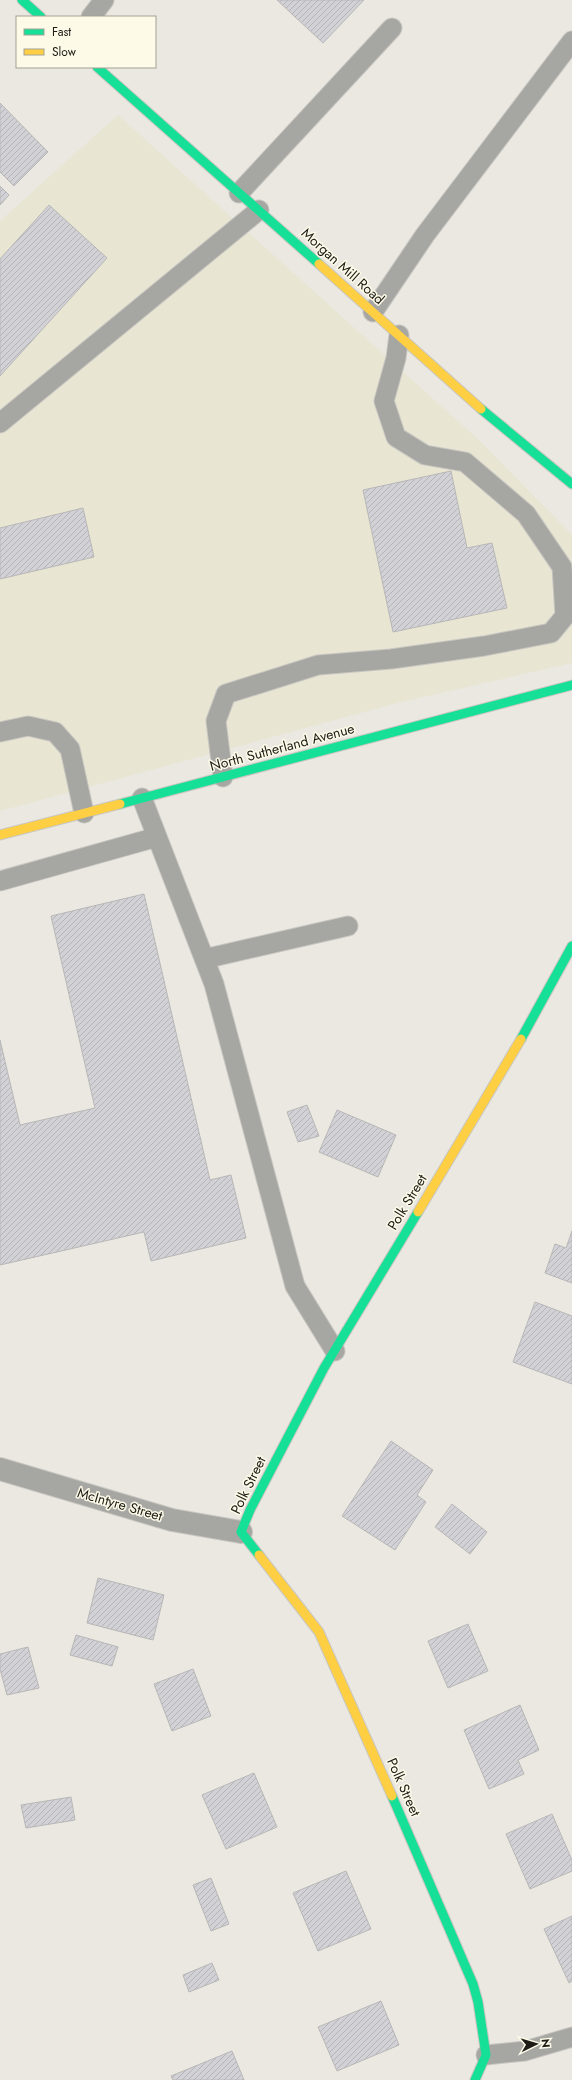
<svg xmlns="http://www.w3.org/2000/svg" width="572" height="2080" viewBox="0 0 572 2080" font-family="Jost,sans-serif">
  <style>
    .built { fill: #e8e5d3 }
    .building { fill: url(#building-hatch); stroke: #b8b7b7 }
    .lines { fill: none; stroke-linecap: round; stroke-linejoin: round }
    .lane-casing { stroke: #c8c6c0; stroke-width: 21 }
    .street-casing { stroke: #c8c6c0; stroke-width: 24 }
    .fast-casing { stroke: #c8c6c0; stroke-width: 11 }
    .slow-casing { stroke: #c8c6c0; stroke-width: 11 }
    .lane { stroke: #a6a6a3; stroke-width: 19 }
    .street { stroke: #a6a6a3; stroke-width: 22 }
    .fast { stroke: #16e098; stroke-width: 9 }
    .slow { stroke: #ffcf43; stroke-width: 9 }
    .labels { text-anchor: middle; stroke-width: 3; stroke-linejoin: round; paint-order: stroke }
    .street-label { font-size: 14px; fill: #1c1b15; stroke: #fdfae8 }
  </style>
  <defs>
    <pattern id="building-hatch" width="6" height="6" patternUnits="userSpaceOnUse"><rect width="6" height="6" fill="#d2d1d6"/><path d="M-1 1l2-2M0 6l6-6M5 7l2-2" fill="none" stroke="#b4b3b7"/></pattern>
  </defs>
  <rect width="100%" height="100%" fill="#eae8e0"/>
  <path class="built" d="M118 115 481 442 572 535V663L401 702 0 811V221Z"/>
  <path class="building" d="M277 0H364L323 43Z
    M0 103 48 152 14 186 0 172Z
    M0 186 9 195 0 205Z
    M49 205 107 258 0 376V259Z
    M451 471 467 548 492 543 507 608 393 632 363 490Z
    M83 508 94 557 0 579V528Z
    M144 894 210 1180 231 1175 246 1238 151 1261 144 1232 0 1265V1040L20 1125 95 1108 51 916Z
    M307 1105 319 1136 298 1142 287 1112Z
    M337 1110 396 1135 378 1177 319 1152Z
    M572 1231V1283L545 1273 555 1244 566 1248Z
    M535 1302 572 1316V1384L513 1362Z
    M391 1441 433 1470 417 1495 426 1502 395 1550 342 1516Z
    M452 1504 487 1532 470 1554 435 1527Z
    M98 1578 164 1595 153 1640 87 1623Z
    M468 1624 488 1671 448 1688 428 1641Z
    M76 1635 118 1647 112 1666 70 1655Z
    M28 1647 39 1688 7 1695 0 1669V1654Z
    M193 1669 211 1716 172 1731 154 1684Z
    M520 1705 539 1750 518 1760 524 1774 489 1789 464 1730Z
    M254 1773 277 1827 226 1849 202 1795Z
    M71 1797 75 1820 26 1828 21 1805Z
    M552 1814 572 1860V1871L530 1889 506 1834Z
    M346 1871 371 1929 318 1951 293 1893Z
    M211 1878 229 1924 211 1931 193 1885Z
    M572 1916V1981L569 1983 544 1929Z
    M212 1963 219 1980 189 1992 183 1975Z
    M381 2001 399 2045 337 2071 318 2027Z
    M232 2051 244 2080H173L171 2076Z"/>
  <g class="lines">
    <defs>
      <path id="lane" d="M91 17 104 0
        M239 193 392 28
        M373 312 425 235 572 41
        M0 423 259 210
        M0 732 28 726 55 732 70 749 84 813
        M223 777 216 721 226 694 318 665 391 659 484 646 551 633 565 616 562 567 526 514 465 462 425 455 396 437 384 401 396 358 399 335
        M142 798 214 984 295 1286 335 1351
        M0 881 157 837
        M204 959 348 926
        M486 2055 525 2051 572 2037"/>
      <path id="street" d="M0 1469 172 1520 241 1532"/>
      <path id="fast" d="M22 0 41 17
        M97 67 319 264
        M481 409 572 484
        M120 804 572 685
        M521 1039 572 946
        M259 1555 241 1532 250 1510 324 1368 418 1212
        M392 1796 473 1984 478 2002 486 2055 475 2080"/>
      <path id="slow" d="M319 264 481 409
        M0 835 120 804
        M418 1212 521 1039
        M259 1555 319 1632 392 1796"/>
    </defs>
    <use href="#lane" class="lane-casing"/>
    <use href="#street" class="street-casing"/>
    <use href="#fast" class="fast-casing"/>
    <use href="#slow" class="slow-casing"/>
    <use href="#lane" class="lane"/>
    <use href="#street" class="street"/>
    <use href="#fast" class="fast"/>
    <use href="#slow" class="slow"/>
  </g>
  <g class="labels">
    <g class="street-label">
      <text transform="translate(343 266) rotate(42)" y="5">Morgan Mill Road</text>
      <text transform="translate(282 747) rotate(-15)" y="5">North Sutherland Avenue</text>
      <text transform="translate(407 1202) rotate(-59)" y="5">Polk Street</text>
      <text transform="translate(248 1485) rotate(-64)" y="5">Polk Street</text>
      <text transform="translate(120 1504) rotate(16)" y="5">McIntyre Street</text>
      <text transform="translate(404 1787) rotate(66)" y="5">Polk Street</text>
    </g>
  </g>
  <rect x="16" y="16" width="140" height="52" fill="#fdfae8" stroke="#a3a194"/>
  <rect x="24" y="29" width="20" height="6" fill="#16e098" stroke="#a3a194"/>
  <text x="52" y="36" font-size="12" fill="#1c1b15">Fast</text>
  <rect x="24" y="49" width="20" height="6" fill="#ffcf43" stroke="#a3a194"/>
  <text x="52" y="56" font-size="12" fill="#1c1b15">Slow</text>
  <g transform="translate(536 2044) rotate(85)" stroke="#fdfae8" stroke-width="3" paint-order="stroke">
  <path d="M0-3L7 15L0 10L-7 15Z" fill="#1c1b15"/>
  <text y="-6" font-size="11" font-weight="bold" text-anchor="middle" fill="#1c1b15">N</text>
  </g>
</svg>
